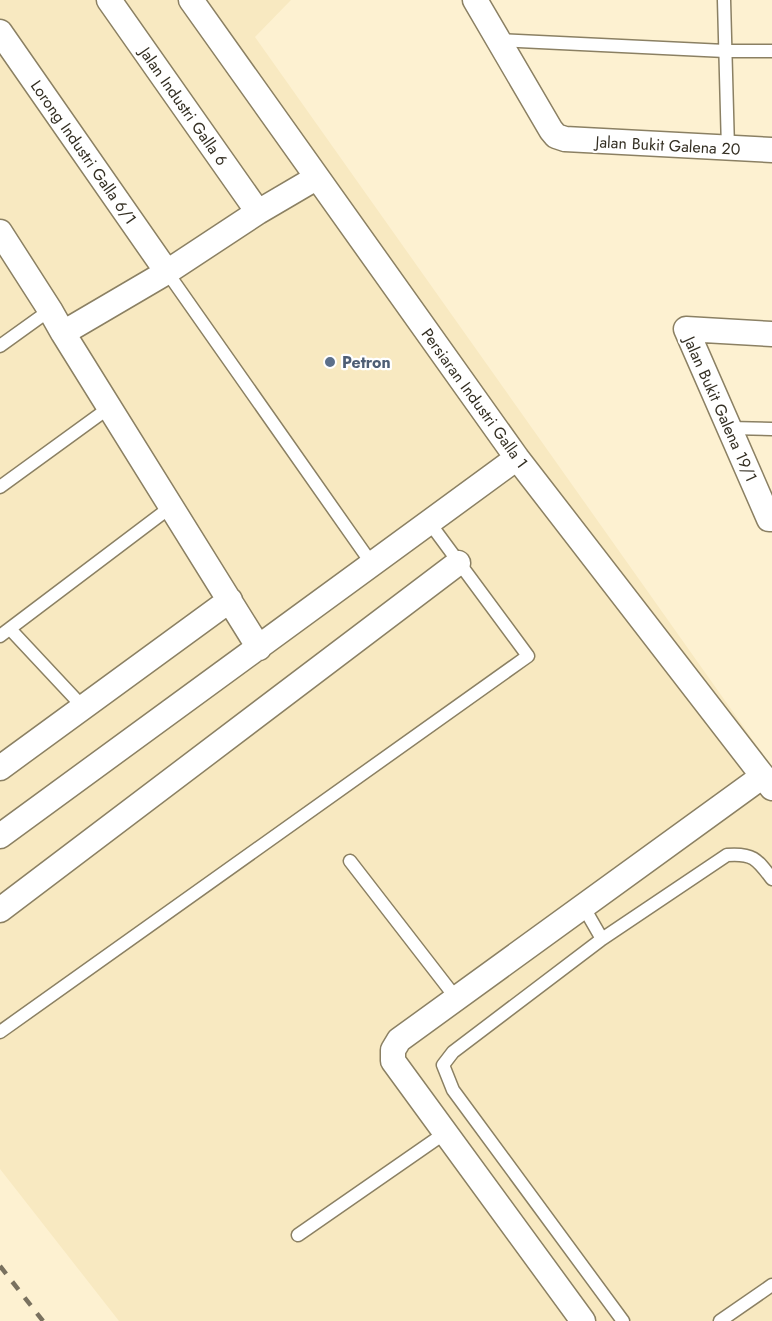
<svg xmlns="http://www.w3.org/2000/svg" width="772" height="1321" viewBox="0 0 772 1321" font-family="Jost,sans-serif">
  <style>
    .built { fill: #f8e9c1 }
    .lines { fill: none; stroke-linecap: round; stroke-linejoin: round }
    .service-casing { stroke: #8b8063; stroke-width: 15 }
    .minor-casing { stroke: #8b8063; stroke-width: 27 }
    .service { stroke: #fff; stroke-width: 12 }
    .minor { stroke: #fff; stroke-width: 24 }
    .rail { stroke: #79715f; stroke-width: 4.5; stroke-dasharray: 10 10; stroke-linecap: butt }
    .service-dot { fill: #5c6f8a; stroke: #fff; stroke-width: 2 }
    .labels { text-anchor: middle; stroke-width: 4.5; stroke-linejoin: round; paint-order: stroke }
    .street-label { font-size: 16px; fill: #342f23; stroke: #fff }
    .service-label { font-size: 16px; font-weight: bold; fill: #4e5e75; stroke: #fff; text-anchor: start }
  </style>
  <rect width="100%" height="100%" fill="#fdf1d1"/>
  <path class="built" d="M0 0H291L255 37 772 767V1321H119L0 1169Z"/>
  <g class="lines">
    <defs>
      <path id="service" d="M724 0 728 149
        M498 40 725 51H772
        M167 272 372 564
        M0 346 50 310
        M729 428 772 429
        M0 487 110 407
        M10 629 82 706
        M0 636 172 506
        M350 861 456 998
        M583 906 602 939 727 855C753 853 757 859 772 879
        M602 939 453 1052 443 1065 453 1090 623 1321
        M0 1032 528 656 429 522
        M298 1235 445 1133
        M720 1321 772 1285"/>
      <path id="minor" d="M109 0 258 212
        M191 0 517 458 772 788
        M475 0 551 130 556 136 565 139 772 150
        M0 32 167 272
        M0 232 50 310 63 333 259 648
        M63 333 167 272 258 212 316 178
        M772 334 686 329 769 519H772
        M0 768 230 600
        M0 836 517 458
        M0 910 458 563
        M583 1321 393 1061V1050L399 1040 763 776"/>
    </defs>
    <use href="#service" class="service-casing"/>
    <use href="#minor" class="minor-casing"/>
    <use href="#service" class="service"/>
    <use href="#minor" class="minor"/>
    <path class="rail" d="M0 1266 43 1321"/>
  </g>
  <circle class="service-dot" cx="330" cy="362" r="6"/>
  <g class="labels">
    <g class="street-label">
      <text transform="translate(184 106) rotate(55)" y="6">Jalan Industri Galla 6</text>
      <text transform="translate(668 145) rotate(3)" y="6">Jalan Bukit Galena 20</text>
      <text transform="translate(84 152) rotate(55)" y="6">Lorong Industri Galla 6/1</text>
      <text transform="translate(475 398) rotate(54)" y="6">Persiaran Industri Galla 1</text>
      <text transform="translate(721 409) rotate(66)" y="6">Jalan Bukit Galena 19/1</text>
    </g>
    <g class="service-label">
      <text x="342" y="368">Petron</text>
    </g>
  </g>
</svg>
